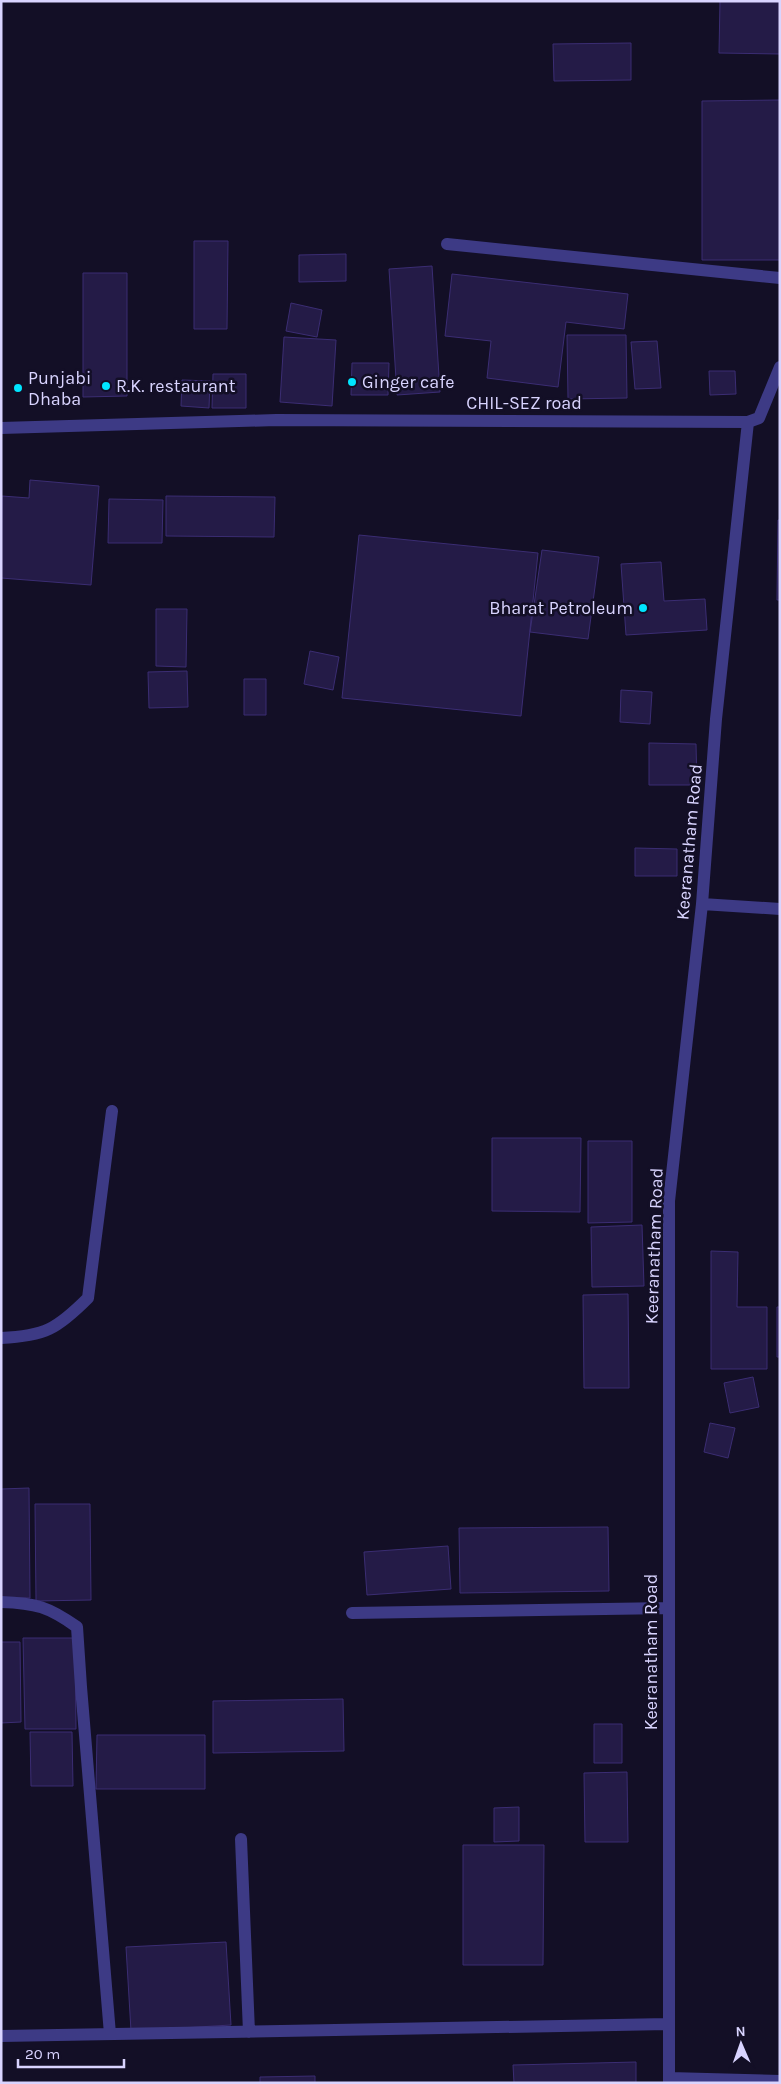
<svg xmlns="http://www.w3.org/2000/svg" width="781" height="2084" viewBox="0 0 781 2084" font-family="Karla,sans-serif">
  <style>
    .building { fill: #241b47; stroke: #3b2d73 }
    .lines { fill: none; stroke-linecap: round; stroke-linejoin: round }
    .minor { stroke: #3d3a85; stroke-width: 12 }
    .poi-dot { fill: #00e5ff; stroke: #130f26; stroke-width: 2 }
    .labels { text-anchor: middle; stroke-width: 5; stroke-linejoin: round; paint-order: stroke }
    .poi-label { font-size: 18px; fill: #d9d4ff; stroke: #130f26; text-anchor: start }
    .street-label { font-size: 18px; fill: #d9d4ff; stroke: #130f26 }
  </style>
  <rect width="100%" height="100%" fill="#130f26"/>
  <path class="building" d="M720 1H780V54L719 53Z
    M631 43V80L554 81 553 44Z
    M780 100V260H702V101Z
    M194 241H228L227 329H194Z
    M346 254V281L299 282V255Z
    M432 266 440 392 397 395 389 269Z
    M83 273H127V396L83 397Z
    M452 274 628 294 624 329 566 322 558 387 487 378 491 341 445 336Z
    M291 303 322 310 317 337 286 331Z
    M567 335H626L627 398 568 399Z
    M284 337 336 340 332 406 280 402Z
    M657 341 661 388 635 389 631 342Z
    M352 363H389L388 395H351Z
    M709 371H735L736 394 710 395Z
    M213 374H246V408H212Z
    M182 380 210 381 209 408 181 406Z
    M30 480 99 486 91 585 1 578 2 496 29 498Z
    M166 496 275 497 274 537 166 536Z
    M109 499 163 500 162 543H108Z
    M778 520H780V600H777Z
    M359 535 538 553 521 716 342 698Z
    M542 550 599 557 588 639 530 632Z
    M661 562 664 601 705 599 707 630 626 635 621 564Z
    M156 609H187L186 667 156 666Z
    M310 651 339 657 333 690 304 684Z
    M187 671 188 707 149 708 148 672Z
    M244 679H266V715H244Z
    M621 690 652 692 650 724 620 722Z
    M649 743 696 744 697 785H649Z
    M635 848 677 849V876H635Z
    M492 1138H581L580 1212 492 1211Z
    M588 1141H632V1222L588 1223Z
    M642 1225 644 1286 592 1287 591 1227Z
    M711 1251 738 1252 737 1307H767V1369H711Z
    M628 1294 629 1388H584L583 1295Z
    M777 1307H780V1357H777Z
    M753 1377 759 1407 730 1413 724 1383Z
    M710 1423 735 1428 728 1458 704 1452Z
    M29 1488 30 1598H1V1489Z
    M35 1504H90L91 1600 36 1601Z
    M608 1527 609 1591 460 1593 459 1528Z
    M448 1546 451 1589 367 1595 364 1552Z
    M23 1638H75L76 1729H25Z
    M1 1642H20L21 1722 1 1723Z
    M343 1699 344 1751 213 1753V1701Z
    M594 1724H622V1763H594Z
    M30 1732H72L73 1786H31Z
    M97 1735H205V1789H96Z
    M627 1772 628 1842H585L584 1773Z
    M519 1807V1841L494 1842V1808Z
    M463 1845H544L543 1965H463Z
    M226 1942 231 2025 131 2031 126 1947Z
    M636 2062V2083H514L513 2065Z
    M315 2076V2083H260V2077Z"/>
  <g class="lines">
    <path class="minor" d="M447 244 780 278
      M1 428 276 420 748 422
      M702 904 780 909
      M1 1338C45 1336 57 1329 88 1298L112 1111
      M1 1602C36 1603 49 1607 77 1627L81 1687 110 2034
      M352 1613 669 1608
      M241 1839 249 2032
      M1 2036 668 2024
      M669 2078 780 2081
      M669 2083V1201L702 904 716 719 748 422 759 418 780 367"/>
  </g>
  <g class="poi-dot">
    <circle cx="352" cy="382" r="5"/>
    <circle cx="106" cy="386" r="5"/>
    <circle cx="18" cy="388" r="5"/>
    <circle cx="643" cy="608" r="5"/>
  </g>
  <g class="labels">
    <g class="poi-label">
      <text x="28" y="384">Punjabi<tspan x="28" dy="21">Dhaba</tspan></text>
      <text x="362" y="388">Ginger cafe</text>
      <text x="116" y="392">R.K. restaurant</text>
      <text x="633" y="614" text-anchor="end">Bharat Petroleum</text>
    </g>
    <g class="street-label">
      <text x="524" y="409">CHIL-SEZ road</text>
      <text transform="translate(689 842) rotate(-85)" y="6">Keeranatham Road</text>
      <text transform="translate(654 1246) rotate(-88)" y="6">Keeranatham Road</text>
      <text transform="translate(651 1652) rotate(-90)" y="6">Keeranatham Road</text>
    </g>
  </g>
  <rect width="781" height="2084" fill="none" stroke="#d9d4ff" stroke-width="5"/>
  <g transform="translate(741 2044) rotate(358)" stroke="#130f26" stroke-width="4" paint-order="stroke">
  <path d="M0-4L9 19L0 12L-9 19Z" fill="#d9d4ff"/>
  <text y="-8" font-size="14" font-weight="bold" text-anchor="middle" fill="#d9d4ff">N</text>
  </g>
  <path d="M18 2059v8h106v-8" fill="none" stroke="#d9d4ff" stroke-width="2.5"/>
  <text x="25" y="2059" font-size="15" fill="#d9d4ff" stroke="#130f26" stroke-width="4" paint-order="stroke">20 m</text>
</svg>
